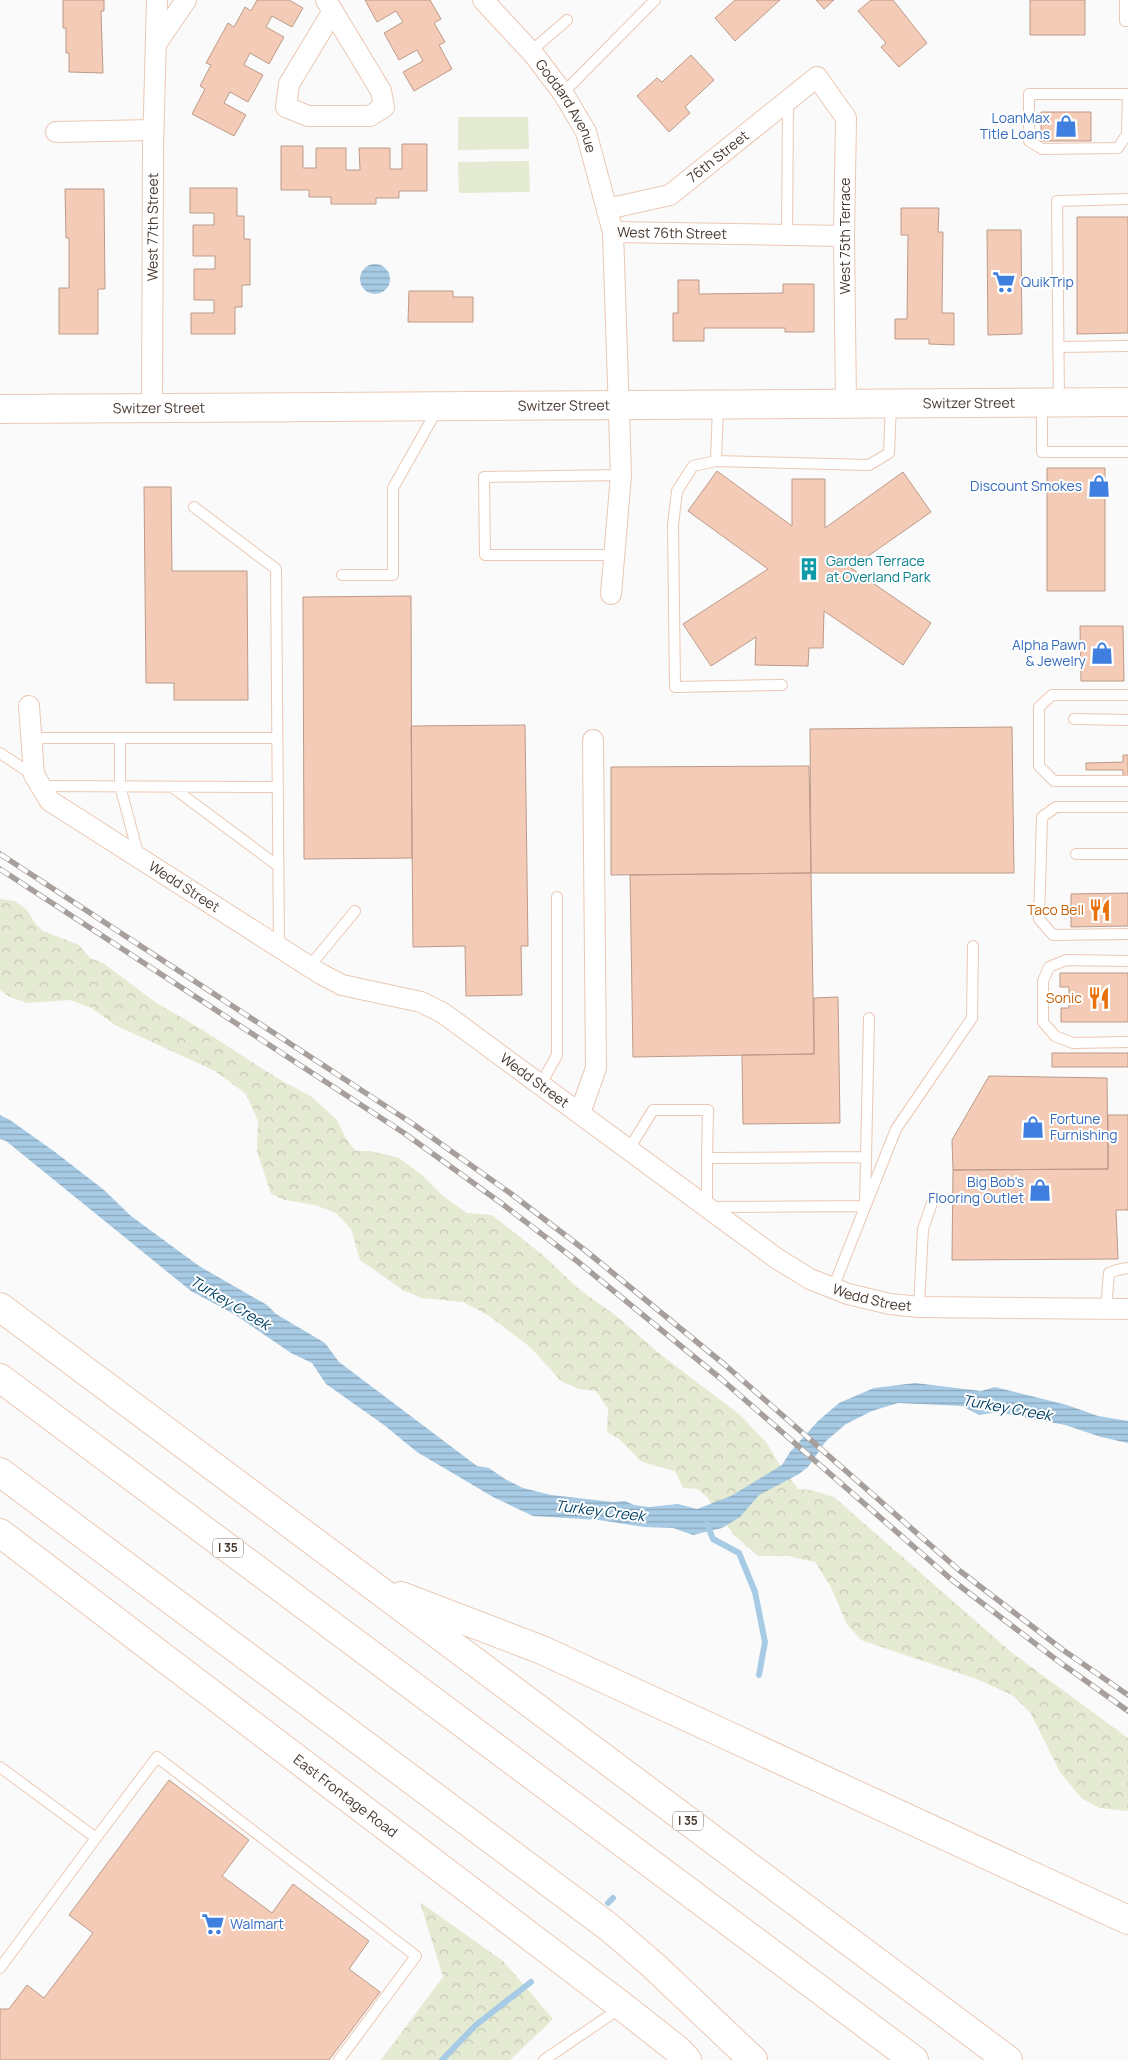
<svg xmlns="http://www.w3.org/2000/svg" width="1128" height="2060" viewBox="0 0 1128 2060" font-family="Manrope,sans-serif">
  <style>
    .forest { fill: url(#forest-crowns) }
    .park { fill: #e5ead2 }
    .water { fill: url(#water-rules) }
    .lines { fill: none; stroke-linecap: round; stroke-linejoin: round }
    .stream { stroke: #a7cbe5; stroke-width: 6 }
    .building { fill: #f3cbb7; stroke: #bd9a88 }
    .lane-casing { stroke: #ebc8b3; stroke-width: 12 }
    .street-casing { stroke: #ebc8b3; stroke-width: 22 }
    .secondary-casing { stroke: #ebc8b3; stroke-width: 30 }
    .highway-casing { stroke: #ebc8b3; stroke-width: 30 }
    .lane { stroke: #fff; stroke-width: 10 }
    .street { stroke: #fff; stroke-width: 20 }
    .secondary { stroke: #fff; stroke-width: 28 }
    .highway { stroke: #fff; stroke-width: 28 }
    .rail-casing { stroke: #a69f9b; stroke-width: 5.5 }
    .rail { stroke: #fff; stroke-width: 4; stroke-dasharray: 11; stroke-linecap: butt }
    .labels { text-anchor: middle; stroke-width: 4; stroke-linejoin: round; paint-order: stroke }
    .shield { fill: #fff; stroke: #7e746e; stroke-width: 1 }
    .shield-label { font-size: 12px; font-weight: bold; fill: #473930 }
    .street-label { font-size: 14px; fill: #473930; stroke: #fff }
    .shop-label { font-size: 14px; fill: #366cbe; stroke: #fff; text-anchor: end }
    .culture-label { font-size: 14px; fill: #0d838f; stroke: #fff; text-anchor: start }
    .food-label { font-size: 14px; fill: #c56008; stroke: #fff; text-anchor: end }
    .water-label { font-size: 15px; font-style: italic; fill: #024366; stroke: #fff }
  </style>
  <defs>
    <pattern id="forest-crowns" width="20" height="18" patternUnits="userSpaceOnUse" patternTransform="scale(1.25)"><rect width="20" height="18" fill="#e5ead2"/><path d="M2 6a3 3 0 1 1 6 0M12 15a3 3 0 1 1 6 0" fill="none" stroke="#c6c9b5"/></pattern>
    <pattern id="water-rules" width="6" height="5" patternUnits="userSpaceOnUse" patternTransform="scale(1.25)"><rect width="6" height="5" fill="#a7cbe5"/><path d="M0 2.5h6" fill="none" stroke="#8aa6ba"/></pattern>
  </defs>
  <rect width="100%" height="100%" fill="#fafafa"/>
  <path class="forest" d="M0 899 15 901 27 910 34 922 43 931 79 945 90 958 103 963 155 1002 201 1029 277 1078 312 1097 337 1120 346 1139 356 1151H371L399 1158 422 1175 443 1196 467 1213 492 1215 544 1256 580 1290 615 1315 660 1354 740 1415 767 1443 777 1461 798 1489 811 1490 834 1497 1011 1652 1128 1738V1811L1100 1808 1081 1798 1060 1772 1030 1712 1012 1695 979 1680 861 1640 846 1623 831 1587 815 1562 788 1556H758L733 1534 707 1497 698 1489 683 1488 675 1471 642 1462 619 1439 607 1432 608 1408 596 1391 579 1389 561 1381 530 1347 488 1315 463 1302 422 1298 403 1290 360 1260 351 1229 336 1213 315 1205 285 1200 271 1194 257 1151 258 1121 246 1094 215 1071 115 1025 92 1008 70 1000 27 1003 10 997 0 990Z
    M420 1902 503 1961 553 2019 510 2060H381L443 1977Z"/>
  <path class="park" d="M458 117H528L529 149 458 150Z
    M529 161 530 192 459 193 458 162Z"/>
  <path class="water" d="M360 279a15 15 0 1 1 30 0a15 15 0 1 1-30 0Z
    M0 1115 10 1120 55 1152 104 1190 131 1216 199 1266 267 1305 276 1314 325 1343 339 1362 477 1466 489 1468 505 1479 523 1488 551 1495 613 1502 625 1501 634 1505 649 1507 678 1504 697 1509 731 1496 782 1465 790 1452 818 1421 839 1403 874 1388 915 1383 981 1391 995 1387 1067 1405 1098 1416 1128 1421V1443L1101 1437 1065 1425 998 1412 979 1415 962 1406 898 1403 872 1411 846 1424 826 1441 808 1467 799 1474 759 1495 740 1517 722 1528 693 1535 673 1528 644 1527 599 1520 533 1516 493 1497 417 1452 384 1425 326 1384 312 1363 291 1353 234 1314 191 1291 6 1141 0 1139Z"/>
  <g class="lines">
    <path class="stream" d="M707 1524 713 1539 739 1553 755 1592 765 1642 759 1675
      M608 1903 613 1898
      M442 2060 476 2025 531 1982"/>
  </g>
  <path class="building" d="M63 0H104V11H101L103 73 69 72V53H66V28H63Z
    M257 0H289L303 8 292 27 272 16 266 27 284 37 269 64 250 53 244 65 263 75 248 102 230 92 224 103 246 115 234 136 192 114 205 89 200 86 211 65 206 63 228 23 234 27 245 7 251 11Z
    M365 0H430L441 19 434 23 445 42 439 45 452 69 414 91 403 72 423 61 417 50 399 60 384 33 403 22 396 11 377 22Z
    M735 0H780L735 41 715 18Z
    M816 0H834L824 9Z
    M871 0H893L927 43 899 67 881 47 886 43 858 11Z
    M1030 0H1085V35H1030Z
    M691 55 714 80 685 107 690 113 669 132 637 96 657 78 662 82Z
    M1041 112H1091V141H1041Z
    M402 144H427V191H399V198H376V204H331V197H309V190H281V146H303V168H316V148H346V170H360L359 148H390V169H402Z
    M190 188H237V216H244V239H250V285H242V307H235V334H191V313H214V300H194V269H215V256H193V225H214V213H190Z
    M65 189H104L105 289H98V334H59V288H69V238H66Z
    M901 208H939L938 232H943L942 313H954V345L929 344V339H895V319H907L908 235H901Z
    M1077 217H1128V333L1077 334Z
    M987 230H1021L1022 334 988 335Z
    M678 280H699V294L783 293V284H814V332H785V328H704V341H673V313H678Z
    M409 291H453V297H473V322H408Z
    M1047 468H1105V591H1047Z
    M717 471 792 526V479H825V528L903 472 931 512 851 568 931 623 903 665 824 611 823 648H809L808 666 755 665 756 637 711 666 683 624 768 569 688 511Z
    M144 487H171L172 571H247L248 700H174V683H146Z
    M411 596 412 858 304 859 303 597Z
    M1080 626H1123L1124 681H1081Z
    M525 725 528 946H521L522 995 466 996 465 946 413 947 411 726Z
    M1012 727 1014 873H811L810 729Z
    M1123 755H1128V776H1123V770H1086V763L1123 762Z
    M809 766 811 873 611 875V767Z
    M811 873 814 1054 633 1057 630 875Z
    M1128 893V926L1071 927V894Z
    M1060 973H1128V1022H1061V1008H1069V987H1060Z
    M838 997 840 1123 743 1124 742 1055 814 1054V998Z
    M1052 1053H1128V1067H1052Z
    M989 1076 1107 1078 1108 1169 953 1170 952 1140Z
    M1108 1115H1128V1210H1116L1118 1259 952 1260 953 1170 1108 1169Z
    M169 1780 249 1840 222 1876 272 1913 293 1884 369 1941 349 1969 380 1992 329 2060H0V2009H9L27 1985 44 1998 93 1933 69 1915Z"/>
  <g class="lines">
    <defs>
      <path id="lane" d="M1125 0V21H1128
        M530 52 567 20
        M563 93 655 0
        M1029 94H1128L1127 134 1118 148 1042 149 1029 141Z
        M787 236 788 102
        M1058 347 1128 346
        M1059 401 1057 201 1128 199
        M1042 404V452H1128
        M718 407 716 461 869 465 889 453 891 405
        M716 461 693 466 677 491 673 525 675 687 782 685
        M194 507 276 569 279 947
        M613 555H485L484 477 621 475
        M342 575H393V488L437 410
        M1128 695H1052L1039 707V766L1054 781H1128
        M1074 719 1128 720
        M120 739V786L139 857
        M31 740 44 738H277
        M0 753 33 775
        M41 786 278 787
        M172 787 278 866
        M1128 807H1056L1042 817 1039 919 1053 935 1128 934
        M1076 854H1128
        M1128 961 1066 960 1049 967 1043 981V1022L1055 1036 1073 1043 1128 1042
        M309 967 355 911
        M541 1084 557 1055V897
        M629 1149 653 1110H708L707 1158
        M866 1157 707 1158V1207L865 1206 869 1018
        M833 1288 896 1129 972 1018 973 946
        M919 1307 923 1229 933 1200
        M1106 1309 1109 1273 1117 1270 1128 1268
        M0 1767 96 1838 0 1968
        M96 1838 157 1757 416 1956 339 2060
        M544 2060 622 2007"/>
      <g id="street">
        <path d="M326 0 381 91 384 107 370 116H308L286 107 289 84 333 11"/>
        <path id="s1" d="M483 0 535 56 563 93 586 132 613 232 621 475 611 594"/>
        <path d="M156 44 186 0"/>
        <path d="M56 132 153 130"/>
        <path id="s2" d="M607 209 670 195 817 77 846 118 844 236 846 405"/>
        <path id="s3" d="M613 232 844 236"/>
        <path id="s4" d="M152 408 153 149 157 0"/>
        <path id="s5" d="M29 706 34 775 50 801 321 974 342 985 421 1002 443 1013 776 1258 810 1279 848 1294 890 1304 919 1307 1128 1309"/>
        <path d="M580 1113 596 1068 593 740"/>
      </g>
      <g id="secondary">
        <path id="s6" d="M0 409 1128 402"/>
        <path id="s7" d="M0 1533 623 2007 679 2051 687 2060"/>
      </g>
      <path id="highway" d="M0 1307 1008 2060
        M0 1378 914 2060
        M0 1472 610 1928 654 1966 753 2060
        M401 1596 542 1650 1128 1920"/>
    </defs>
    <use href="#lane" class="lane-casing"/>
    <use href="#street" class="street-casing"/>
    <use href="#secondary" class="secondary-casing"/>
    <use href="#highway" class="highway-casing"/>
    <use href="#lane" class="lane"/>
    <use href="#street" class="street"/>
    <use href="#secondary" class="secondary"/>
    <use href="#highway" class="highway"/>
    <defs>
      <path id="rail" d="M0 854 413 1124 510 1193 586 1251 725 1365 960 1571 1063 1650 1128 1695
        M0 869 404 1133 501 1203 577 1261 720 1378 952 1580 1058 1661 1128 1711"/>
    </defs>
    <use href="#rail" class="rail-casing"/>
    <use href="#rail" class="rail"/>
  </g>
  <defs>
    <symbol id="shop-bare" viewBox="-9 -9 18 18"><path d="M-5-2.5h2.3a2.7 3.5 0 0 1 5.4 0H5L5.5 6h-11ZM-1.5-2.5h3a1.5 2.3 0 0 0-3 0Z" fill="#3f7fe0" stroke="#fff" stroke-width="2.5" paint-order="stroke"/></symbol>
    <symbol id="supermarket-bare" viewBox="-9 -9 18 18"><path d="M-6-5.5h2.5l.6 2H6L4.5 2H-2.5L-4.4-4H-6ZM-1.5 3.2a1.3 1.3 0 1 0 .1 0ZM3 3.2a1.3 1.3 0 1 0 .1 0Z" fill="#3f7fe0" stroke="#fff" stroke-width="2.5" paint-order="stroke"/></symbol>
    <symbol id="building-bare" viewBox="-9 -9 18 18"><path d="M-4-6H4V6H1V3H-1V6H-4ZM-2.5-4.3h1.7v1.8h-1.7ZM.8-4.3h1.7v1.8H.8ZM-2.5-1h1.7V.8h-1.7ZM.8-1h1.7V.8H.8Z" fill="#0f9aa8" stroke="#fff" stroke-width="2.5" paint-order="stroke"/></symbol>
    <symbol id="restaurant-bare" viewBox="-9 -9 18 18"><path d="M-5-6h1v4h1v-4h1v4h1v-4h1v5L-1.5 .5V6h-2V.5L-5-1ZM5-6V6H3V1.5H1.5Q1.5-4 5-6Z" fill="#e8710a" stroke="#fff" stroke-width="2.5" paint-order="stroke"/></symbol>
  </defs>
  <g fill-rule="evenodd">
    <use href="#shop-bare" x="1050" y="110" width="32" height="32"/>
    <use href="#supermarket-bare" x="988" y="266" width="32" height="32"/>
    <use href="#shop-bare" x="1083" y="470" width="32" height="32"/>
    <use href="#building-bare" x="793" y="553" width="32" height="32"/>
    <use href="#shop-bare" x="1086" y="637" width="32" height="32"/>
    <use href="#restaurant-bare" x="1084" y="894" width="32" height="32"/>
    <use href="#restaurant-bare" x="1083" y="982" width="32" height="32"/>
    <use href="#shop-bare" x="1017" y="1111" width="32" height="32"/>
    <use href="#shop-bare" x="1024" y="1174" width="32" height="32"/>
    <use href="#supermarket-bare" x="197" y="1908" width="32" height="32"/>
  </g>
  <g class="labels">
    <g class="shield">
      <rect x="213" y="1538.5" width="30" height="19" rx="4"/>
      <rect x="673" y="1811.5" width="30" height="19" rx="4"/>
    </g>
    <g class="shield-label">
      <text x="228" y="1552">I 35</text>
      <text x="688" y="1825">I 35</text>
    </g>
    <g class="street-label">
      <text dy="5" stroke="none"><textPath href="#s1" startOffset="136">Goddard Avenue</textPath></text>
      <text dy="5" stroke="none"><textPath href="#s2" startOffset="126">76th Street</textPath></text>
      <text dy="5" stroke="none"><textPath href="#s4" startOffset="181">West 77th Street</textPath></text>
      <text dy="5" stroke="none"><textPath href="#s3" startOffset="59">West 76th Street</textPath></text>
      <text transform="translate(845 236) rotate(-90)" y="5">West 75th Terrace</text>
      <text dy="5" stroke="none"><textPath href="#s6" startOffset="969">Switzer Street</textPath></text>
      <text dy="5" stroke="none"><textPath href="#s6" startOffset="564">Switzer Street</textPath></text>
      <text dy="5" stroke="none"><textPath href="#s6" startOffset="159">Switzer Street</textPath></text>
      <text dy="5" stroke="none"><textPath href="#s5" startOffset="259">Wedd Street</textPath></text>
      <text dy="5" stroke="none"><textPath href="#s5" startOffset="664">Wedd Street</textPath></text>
      <text dy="5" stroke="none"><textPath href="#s5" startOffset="1069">Wedd Street</textPath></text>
      <text dy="5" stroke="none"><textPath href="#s7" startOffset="434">East Frontage Road</textPath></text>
    </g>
    <g class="shop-label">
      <text x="1050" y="123">LoanMax<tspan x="1050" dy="16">Title Loans</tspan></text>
      <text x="1021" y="287" text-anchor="start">QuikTrip</text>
      <text x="1082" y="491">Discount Smokes</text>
      <text x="1086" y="650">Alpha Pawn<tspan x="1086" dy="16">&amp; Jewelry</tspan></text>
      <text x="1050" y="1124" text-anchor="start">Fortune<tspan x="1050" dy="16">Furnishing</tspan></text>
      <text x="1024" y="1187">Big Bob's<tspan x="1024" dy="16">Flooring Outlet</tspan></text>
      <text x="230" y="1929" text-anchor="start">Walmart</text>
    </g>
    <g class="culture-label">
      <text x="826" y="566">Garden Terrace<tspan x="826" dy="16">at Overland Park</tspan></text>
    </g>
    <g class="food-label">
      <text x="1084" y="915">Taco Bell</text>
      <text x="1082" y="1003">Sonic</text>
    </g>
    <g class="water-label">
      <text transform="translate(230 1303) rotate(31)" y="5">Turkey Creek</text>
      <text transform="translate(1007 1408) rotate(10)" y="5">Turkey Creek</text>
      <text transform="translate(600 1511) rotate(7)" y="5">Turkey Creek</text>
    </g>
  </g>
</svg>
